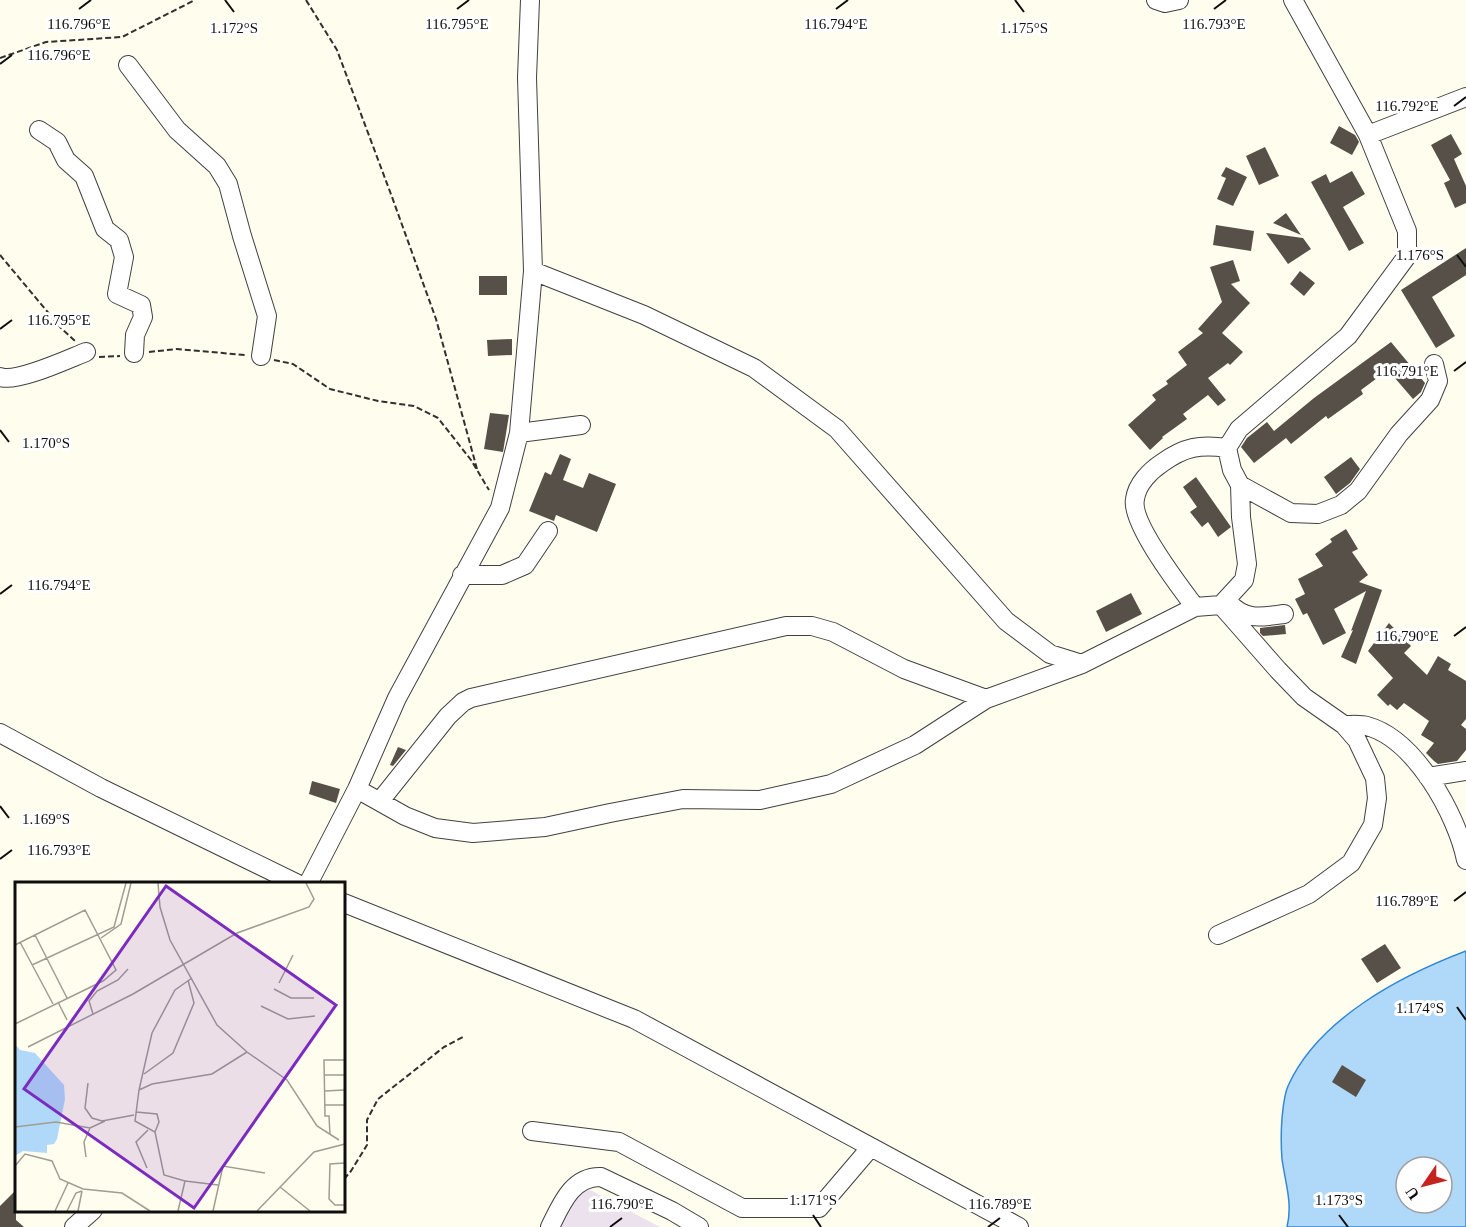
<svg xmlns="http://www.w3.org/2000/svg" width="1466" height="1227" viewBox="0 0 1466 1227" font-family="'Times New Roman',serif">
  <style>
    .industrial { fill: #ece2ed }
    .water { fill: #b0d9f9; stroke: #3388d4; stroke-width: 1.5; fill-rule: evenodd }
    .building { fill: #575049 }
    .lines { fill: none; stroke-linecap: round; stroke-linejoin: round }
    .minor-casing { stroke: #414141; stroke-width: 20 }
    .path { stroke: #303030; stroke-width: 2; stroke-dasharray: 6 3; stroke-linecap: butt }
    .minor { stroke: #fff; stroke-width: 18 }
    .ticks { fill: none; stroke: #0e0e0e; stroke-width: 2 }
    .inset-road { fill: none; stroke: #9f9d94; stroke-width: 1.5 }
    .view { fill: #7b2cbf; fill-opacity: 0.15; stroke: #7b2cbf; stroke-width: 3 }
    .inset-edge { fill: none; stroke: #0e0e0e; stroke-width: 3 }
    .ticks-label { font-size: 15px; text-anchor: middle; fill: #0e0e0e; stroke: #fff; stroke-width: 6; stroke-linejoin: round; paint-order: stroke }
  </style>
  <rect width="100%" height="100%" fill="#fffdee"/>
  <path class="industrial" d="M579 1184 660 1227H556Z"/>
  <path class="water" d="M1466 951V1227H1287C1293 1203 1285 1182 1282 1159 1281 1146 1281 1131 1282 1118 1283 1108 1284 1095 1288 1086 1318 1019 1400 976 1466 951ZM1406 1167H1442V1203H1406Z"/>
  <path class="building" d="M1339 126 1355 135 1358 140 1359 142 1352 155 1330 143Z
    M1451 134 1462 154 1454 159 1466 186V203L1455 208 1444 183 1450 180 1431 145Z
    M1265 147 1279 176 1259 185 1246 156Z
    M1226 167 1247 177 1233 206 1217 199 1226 178 1221 176Z
    M1352 171 1365 194 1343 207 1364 243 1349 251 1311 182 1326 174 1330 183Z
    M1286 213 1301 235 1273 223Z
    M1216 225 1254 231 1251 251 1213 245Z
    M1266 233 1303 238 1311 249 1288 264Z
    M1466 248V275L1432 297 1455 336 1436 348 1401 290Z
    M1233 260 1240 281 1231 284 1250 303 1222 333 1243 352 1230 365 1228 363 1208 378 1226 400 1218 406 1208 395 1183 414 1187 419 1162 437 1163 438 1150 450 1128 425 1156 400 1152 395 1168 384 1166 381 1187 365 1178 352 1203 333 1198 329 1222 302 1210 267Z
    M1300 271 1315 283 1304 296 1290 284Z
    M479 276H507V295H479Z
    M512 339V355L488 356 487 340Z
    M1391 342 1425 383 1421 392 1413 399 1388 370 1361 390 1363 394 1328 419 1326 416 1291 444 1286 438 1254 463 1241 447 1247 438 1267 422 1274 431 1314 398Z
    M490 413 509 415 503 452 484 449Z
    M560 454 571 459 563 480 583 488 589 473 616 484 597 532 556 515 554 521 529 511 545 472 551 475Z
    M1351 457 1360 469 1350 483 1336 494 1324 477Z
    M1196 477 1231 527 1218 537 1208 522 1202 527 1190 512 1197 507 1183 487Z
    M1346 529 1358 549 1352 552 1368 575 1359 582 1382 590 1356 664 1341 657 1353 630 1351 631 1366 591 1334 609 1346 633 1323 645 1307 613 1303 615 1295 599 1305 594 1298 579 1323 566 1315 554 1332 542 1330 539Z
    M1131 593 1142 614 1106 632 1096 611Z
    M1389 623 1411 646 1404 653 1427 675 1438 656 1451 664 1448 670 1466 681V719L1461 725 1466 729V750L1457 761 1438 764 1434 761 1426 753 1434 743 1421 735 1429 721 1404 703 1397 710 1390 704 1388 706 1377 695 1393 678 1368 651Z
    M1285 625 1286 634 1263 636 1260 633V628Z
    M398 747 406 750 393 766 390 765Z
    M312 781 340 789 336 803 309 794Z
    M1385 944 1401 968 1377 983 1361 959Z
    M1342 1065 1366 1080 1356 1097 1332 1082Z
    M16 1190V1220L24 1227H0V1206Z"/>
  <g class="lines">
    <defs>
      <path id="minor" d="M1156 0 1165 3 1179 0
        M1293 0 1368 135
        M128 65 177 130 217 166 228 184 242 236 267 316 261 356
        M39 130 57 142 66 160 84 176 105 229 119 240 124 257 117 294 141 305 143 317 135 335 134 353
        M533 271 644 315 754 368 837 429 1006 621 1050 654 1082 664 1195 607 1221 605 1244 580 1247 564 1241 517 1240 485 1232 470 1227 448 1239 429 1348 336 1407 256V231L1368 135 1466 97
        M0 377C17 383 68 359 86 352
        M519 433 581 425
        M1240 485 1291 513 1318 514 1341 505 1358 491 1399 434 1430 400 1438 381 1434 364
        M462 575H502L525 565 548 531
        M1229 603C1245 621 1262 617 1284 614
        M1195 607C1180 587 1130 522 1135 499 1137 484 1150 471 1162 463 1184 447 1200 444 1227 448
        M1344 725C1352 725 1360 724 1367 726 1415 739 1457 815 1466 860
        M0 733 101 788 298 884
        M1428 777 1466 771
        M357 789 405 816 435 828 473 833 545 827 610 813 683 799 760 800 831 784 915 745 986 699 1082 664
        M380 801 448 716 463 702 471 698 786 626H812L833 632 904 669 986 699
        M308 884 357 789 397 698 500 508 519 433 533 271 527 78 530 0
        M344 903 634 1019 1019 1227
        M1218 935 1309 894 1351 863 1373 825 1377 798 1375 778 1357 740 1344 725 1304 697 1278 670 1221 605
        M532 1131 619 1142 742 1208H819L871 1147
        M74 1227 93 1210
        M550 1227C561 1205 572 1176 601 1177L672 1211 699 1227"/>
    </defs>
    <use href="#minor" class="minor-casing"/>
    <path class="path" d="M306 0 337 50 392 197 436 319 477 469
      M0 58 46 42 122 37 195 0
      M0 255 61 328 75 341
      M149 352 177 349 245 355
      M99 357 120 356
      M274 360 293 364 330 389 378 401 414 406 438 418 471 460 489 490
      M344 1179 351 1171 367 1145V1120L378 1099 444 1047 463 1037
      M262 1210H277"/>
    <use href="#minor" class="minor"/>
  </g>
  <path class="ticks" d="M225 0 234 12M1015 0 1024 12M79 9 91 0M457 9 469 0M836 9 848 0M1214 9 1226 0M0 64 12 55M1454 106 1466 97M1457 255 1466 267M0 329 12 320M1454 371 1466 362M0 430 9 442M0 594 12 585M1454 636 1466 627M0 806 9 818M0 859 12 850M1454 901 1466 892M1457 1007 1466 1020M813 1215 821 1227M1339 1215 1348 1227M610 1227 622 1218M988 1227 1000 1218"/>
  <g transform="translate(15 882)">
    <rect width="330" height="330" fill="#fffdee"/>
    <path d="M0 162 5 168 20 171 49 203 50 217 42 257 39 262 32 263V271L8 269 0 274Z" fill="#b0d9f9"/>
    <path class="inset-road" d="M143 1 145 25 155 58 202 143 232 170 272 198 302 244 324 258M20 53 52 116M86 56 106 42 116 1M5 60 38 122M0 63 70 28 101 88 88 99 0 142M17 83 99 45 111 1M264 101 278 73M259 107 276 116H299M43 120 52 138M246 124 273 137 300 134M78 132 74 119 82 109 103 98 113 87M13 165 118 112 222 51 294 25 299 17 291 1M129 192 158 171 179 121 173 98M309 193H329M73 201 70 226 77 236 87 239 119 233M124 208 137 151 160 108 177 96M310 209 329 208M310 223H330M121 230 142 232 144 240 140 250M0 245 41 240 75 246 90 239M315 253 314 234H310L309 178H330M71 275 69 260 75 246M330 281 315 282 314 317 320 323H330M0 284 10 272 37 279 45 297 68 307 107 311 135 329M132 286 121 260 133 248M170 299 203 303M265 305 295 329M40 329 53 301M52 329 61 311 67 309M63 329 67 309M163 329 170 299 149 293 140 250 120 239 124 208 137 202 197 192 232 170M198 329 208 284 250 291M242 329 299 270 330 262"/>
    <path class="view" d="M151 4 321 123 179 326 9 207Z"/>
    <rect width="330" height="330" class="inset-edge"/>
  </g>
  <g class="ticks-label">
    <text x="79" y="29">116.796°E</text>
    <text x="457" y="29">116.795°E</text>
    <text x="836" y="29">116.794°E</text>
    <text x="1214" y="29">116.793°E</text>
    <text x="234" y="33">1.172°S</text>
    <text x="1024" y="33">1.175°S</text>
    <text x="59" y="60">116.796°E</text>
    <text x="1407" y="111">116.792°E</text>
    <text x="1420" y="260">1.176°S</text>
    <text x="59" y="325">116.795°E</text>
    <text x="1407" y="376">116.791°E</text>
    <text x="46" y="448">1.170°S</text>
    <text x="59" y="590">116.794°E</text>
    <text x="1407" y="641">116.790°E</text>
    <text x="46" y="824">1.169°S</text>
    <text x="59" y="855">116.793°E</text>
    <text x="1407" y="906">116.789°E</text>
    <text x="1420" y="1013">1.174°S</text>
    <text x="813" y="1205">1.171°S</text>
    <text x="1339" y="1205">1.173°S</text>
    <text x="622" y="1209">116.790°E</text>
    <text x="1000" y="1209">116.789°E</text>
  </g>
  <g transform="translate(1424 1185) rotate(235)"><circle r="28" fill="#ffffff" stroke="#9f9f9f" stroke-width="1.5"/>
  <path d="M0-4.5L10 22L0 15L-10 22Z" fill="#c5231e"/>
  <text y="-9" font-size="16" font-weight="bold" text-anchor="middle" fill="#0e0e0e">U</text>
  </g>
</svg>
